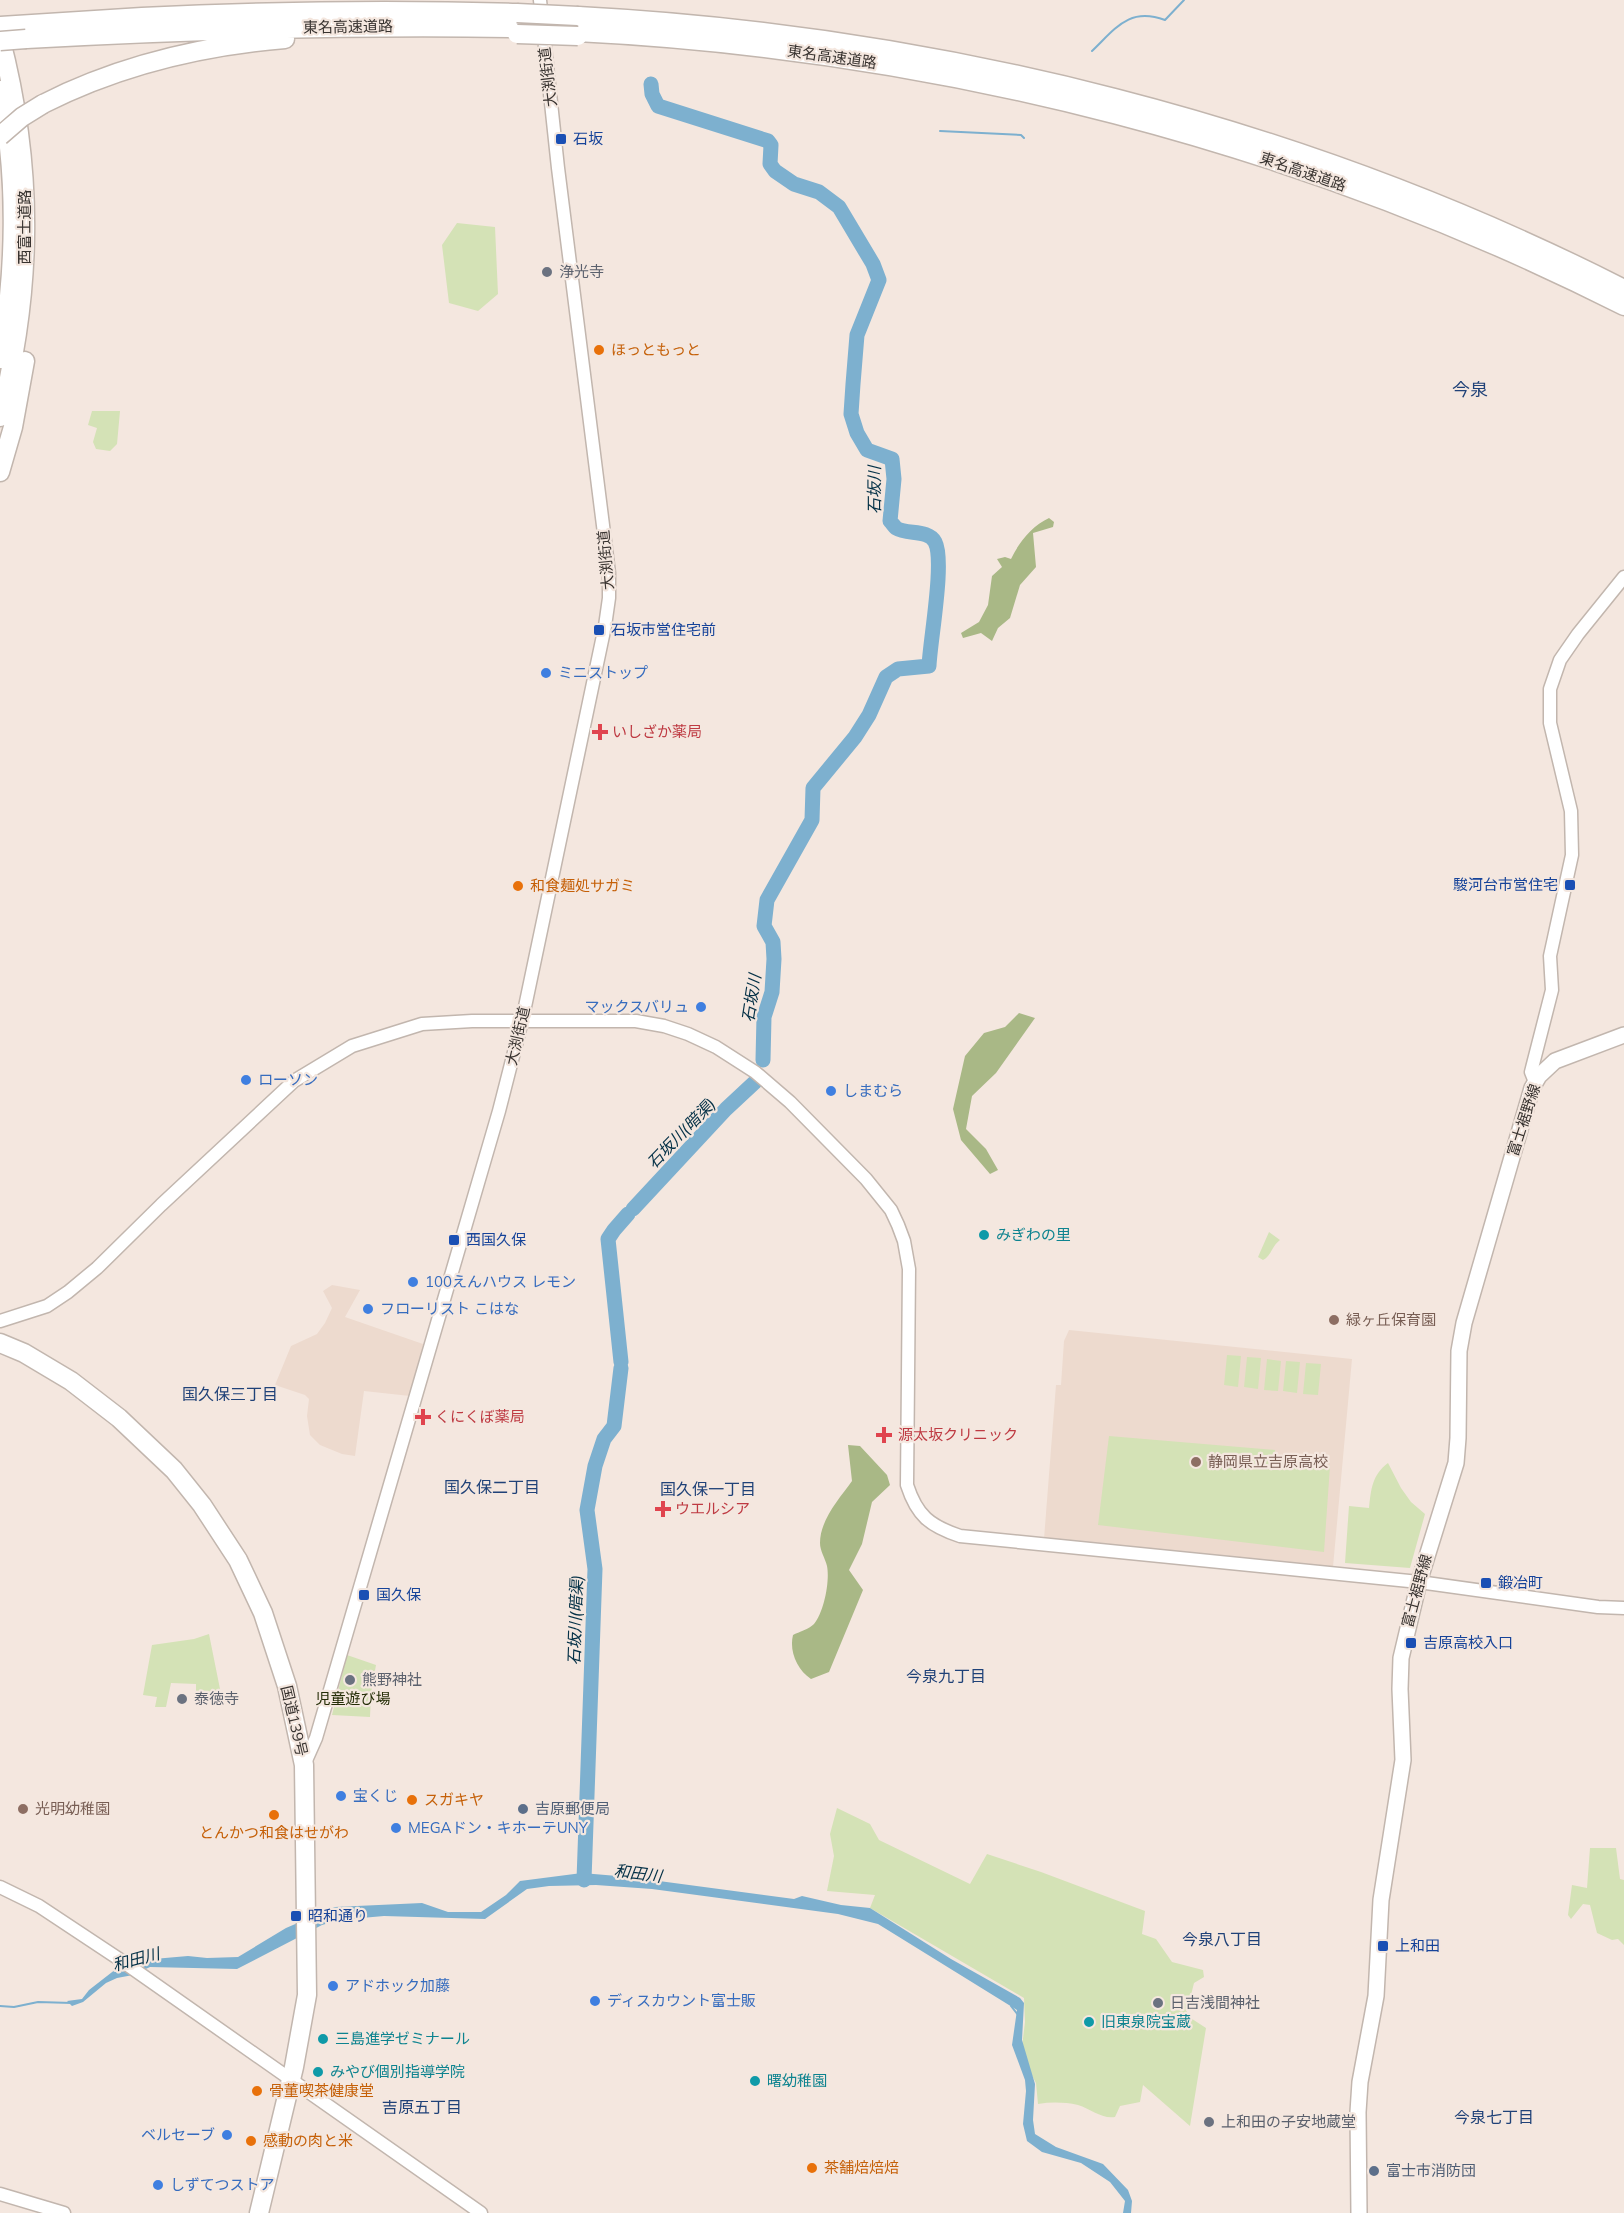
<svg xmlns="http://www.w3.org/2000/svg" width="1624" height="2213" viewBox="0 0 1624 2213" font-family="Mulish,'Noto Sans JP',sans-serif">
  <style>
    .built { fill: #eddace }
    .green { fill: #d4e2b6 }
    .forest { fill: #a9b886 }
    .water { fill: #7db0cf }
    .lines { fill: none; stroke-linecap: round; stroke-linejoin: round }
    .stream { stroke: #7db0cf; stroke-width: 2 }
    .river { stroke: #7db0cf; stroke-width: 15 }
    .minor-casing { stroke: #c2b6ae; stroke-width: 15 }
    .major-casing { stroke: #c2b6ae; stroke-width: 18 }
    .highway-casing { stroke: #c2b6ae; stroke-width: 21 }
    .minor { stroke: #fff; stroke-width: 12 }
    .major { stroke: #fff; stroke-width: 15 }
    .highway { stroke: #fff; stroke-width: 18 }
    .highway-bridge-casing { stroke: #c2b6ae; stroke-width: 21; stroke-linecap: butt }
    .highway-bridge { stroke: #fff; stroke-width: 18 }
    .transit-dot { fill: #1a4fb4; stroke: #f4e7df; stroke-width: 2 }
    .worship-dot { fill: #6b7280; stroke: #f4e7df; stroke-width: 2 }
    .food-dot { fill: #e8710a; stroke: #f4e7df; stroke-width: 2 }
    .shop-dot { fill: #3f7fe0; stroke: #f4e7df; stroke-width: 2 }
    .health-dot { fill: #e0444e; stroke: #f4e7df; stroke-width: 2 }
    .culture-dot { fill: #0f9aa8; stroke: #f4e7df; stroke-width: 2 }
    .education-dot { fill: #8d6e63; stroke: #f4e7df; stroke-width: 2 }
    .service-dot { fill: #5c6f8a; stroke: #f4e7df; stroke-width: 2 }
    .labels { text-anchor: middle; stroke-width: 4.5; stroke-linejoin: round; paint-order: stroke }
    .street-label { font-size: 15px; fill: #383330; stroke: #f4e7df }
    .transit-label { font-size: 15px; fill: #164399; stroke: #f4e7df; text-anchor: start }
    .worship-label { font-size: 15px; fill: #5b616d; stroke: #f4e7df; text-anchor: start }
    .food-label { font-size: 15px; fill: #c56008; stroke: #f4e7df; text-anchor: start }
    .shop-label { font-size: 15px; fill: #366cbe; stroke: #f4e7df; text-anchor: start }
    .health-label { font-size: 15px; fill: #be3a42; stroke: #f4e7df; text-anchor: start }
    .culture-label { font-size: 15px; fill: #0d838f; stroke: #f4e7df; text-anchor: start }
    .education-label { font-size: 15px; fill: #785e54; stroke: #f4e7df; text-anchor: start }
    .park-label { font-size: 15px; fill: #242d06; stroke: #f4e7df }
    .service-label { font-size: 15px; fill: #4e5e75; stroke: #f4e7df; text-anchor: start }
    .water-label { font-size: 16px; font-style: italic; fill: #033046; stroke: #f4e7df }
    .neighbourhood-label { font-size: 16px; fill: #204278; stroke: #f4e7df }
    .quarter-label { font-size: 18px; fill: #204278; stroke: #f4e7df }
  </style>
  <rect width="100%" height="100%" fill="#f4e7df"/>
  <path class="built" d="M332 1285 360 1290 345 1317 423 1344 416 1381 410 1396 364 1391 355 1456 342 1454 320 1445 310 1435 307 1416 309 1399 305 1395 275 1385 291 1346 317 1334 325 1323 332 1308 323 1291Z
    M1069 1330 1352 1359 1333 1567 1044 1539 1056 1385H1061L1064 1341Z"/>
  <path class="green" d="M457 223 495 227 498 294 478 311 449 303 442 245Z
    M92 411H120L117 444 110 451 96 449 93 442 97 428 88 425Z
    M1269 1232 1280 1240C1272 1246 1271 1256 1263 1260L1258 1257Z
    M1227 1355 1241 1356 1238 1387 1224 1385Z
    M1247 1357 1261 1358 1258 1389 1244 1387Z
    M1267 1359 1281 1361 1278 1391 1264 1390Z
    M1286 1361 1300 1362 1297 1393 1283 1391Z
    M1306 1363 1321 1364 1318 1395 1303 1394Z
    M1109 1436 1275 1450 1276 1458 1330 1466 1324 1552 1098 1525Z
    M1388 1463 1401 1488 1411 1502 1425 1514 1410 1568 1345 1563 1349 1506 1369 1508C1371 1489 1372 1475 1388 1463Z
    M209 1634 221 1694 196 1695V1684L171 1683 166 1707H155L157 1697 143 1695 152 1645 194 1639Z
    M347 1655 376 1665 371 1693 370 1717 332 1715Z
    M837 1808 870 1824 879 1840 970 1884 987 1854 1041 1872 1145 1911 1142 1934 1156 1939 1172 1962 1203 1970 1204 1977 1194 1983 1186 2015 1206 2028 1190 2126 1143 2085 1140 2102 1120 2106 1115 2117C1101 2119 1091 2109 1078 2105 1064 2102 1051 2102 1038 2104L1036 2083 1021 2055 1025 2022 1024 1998 870 1908 875 1895 827 1891 834 1856 830 1834Z
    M1590 1848H1616L1620 1879 1624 1880V1945L1618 1939 1612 1940 1597 1933 1590 1905 1583 1904 1571 1919 1568 1915 1572 1885 1587 1888Z"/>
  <path class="forest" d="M1049 518 1054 522 1053 527 1033 533 1036 567 1020 585 1010 618 998 628 992 641 981 633 963 638 961 633 979 622 988 605 992 576 1002 567 997 559 1005 557 1011 559C1019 542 1032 526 1049 518Z
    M1019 1013 1035 1018 996 1073 972 1096 966 1129 986 1149 998 1170 990 1174 961 1140 953 1109 965 1056 984 1033 1005 1027Z
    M848 1445 860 1446 887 1475 890 1485 872 1502 862 1544 849 1570 863 1590 829 1672 811 1679C797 1670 789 1651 793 1635 799 1632 809 1629 814 1624 824 1612 830 1581 827 1566 825 1558 820 1551 820 1543 820 1520 839 1499 852 1481Z"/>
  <path class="water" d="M582 1873 629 1877 794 1899 802 1896 841 1905 870 1908 951 1959 1020 1998 1024 2003 1022 2040 1035 2084 1033 2120 1035 2134 1056 2147 1103 2164 1128 2190 1132 2201 1131 2213H1123L1125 2201 1110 2182 1081 2163 1042 2152 1027 2141 1023 2124 1026 2091 1025 2080 1012 2045 1017 2010 878 1924 838 1914 652 1889 596 1885 549 1886 527 1889 485 1919 384 1916 339 1920 322 1925 237 1969 150 1967 133 1975 117 1978 106 1983 83 2002 72 2006 67 2001 82 1999 89 1990 116 1969 131 1963 142 1960 188 1956 207 1958 238 1957 286 1928 335 1907 422 1903 448 1912H481L506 1895 520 1881Z"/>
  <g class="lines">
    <path class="stream" d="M1092 51C1116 28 1129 7 1165 20L1184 0
      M940 131 1021 135 1024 138
      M0 2006 14 2007 38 2002 72 2003
      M1011 2006 1018 2015"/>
    <path class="river" d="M651 84 652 94 658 106 768 141 771 145 770 164 775 171 794 184 819 192 839 207 873 264 879 280 857 335 853 384 851 414 857 433 867 450 892 459 894 479 890 521C892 523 894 526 896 528 907 535 928 529 935 542 945 561 930 641 929 666L898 669 886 677 869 715 855 737 813 788 812 820 767 900 764 926 773 942 774 959 772 992 764 1017 763 1060
      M633 1209 726 1109 755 1082
      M621 1362 608 1239 614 1230 628 1214
      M584 1880 595 1569 587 1510 595 1466 604 1439 614 1426 621 1368"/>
    <defs>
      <path id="minor" d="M1535 1082 1531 1072 1552 990 1550 956 1572 855 1571 811 1550 723V689L1560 660 1578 634 1624 577
        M0 1321 47 1306 68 1292 97 1268 161 1205 294 1081 352 1046 422 1024 472 1021H636L664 1026 688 1034 716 1047 755 1072 790 1102 866 1179 891 1210 898 1225 904 1241 909 1269 907 1485C917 1516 930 1526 960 1536L1419 1582 1598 1607 1624 1608
        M304 1765 316 1738 499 1111 522 1021 605 626 609 598V573L558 168 540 0
        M0 1887 39 1906 122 1961 481 2213
        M0 2194 64 2213"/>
      <path id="major" d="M1359 2213 1358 2112 1360 2082 1376 1996 1381 1900 1403 1760 1400 1689 1401 1658 1419 1582 1456 1463 1458 1438 1459 1351 1464 1323 1532 1088 1539 1076 1555 1061 1624 1035"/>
      <path id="highway" d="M578 16C938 35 1302 125 1624 289
        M0 26C47 23 94 20 142 17 266 11 392 9 517 13
        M577 32C940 50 1300 142 1624 306
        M0 37C34 166 33 288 0 417
        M26 39C190 30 353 25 517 28
        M0 90C18 176 16 273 0 359
        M43 104C118 66 201 46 285 39
        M0 472 13 427 25 361
        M0 1343 24 1353 71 1381 119 1418 174 1470 202 1505 238 1560 263 1613 287 1686 304 1765 307 1995 294 2067 259 2213"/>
    </defs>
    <use href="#minor" class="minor-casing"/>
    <use href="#major" class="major-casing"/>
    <use href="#highway" class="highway-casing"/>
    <use href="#minor" class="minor"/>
    <use href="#major" class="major"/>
    <use href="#highway" class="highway"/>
    <defs>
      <path id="highway-bridge" d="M517 13 578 16
        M517 34 578 36
        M0 41 26 39
        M0 136 22 117 43 104"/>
    </defs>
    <use href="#highway-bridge" class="highway-bridge-casing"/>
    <use href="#highway-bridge" class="highway-bridge"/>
  </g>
  <g class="transit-dot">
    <rect x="555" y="133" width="12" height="12" rx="3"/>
    <rect x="593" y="624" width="12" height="12" rx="3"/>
    <rect x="1564" y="879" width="12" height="12" rx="3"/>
    <rect x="448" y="1234" width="12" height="12" rx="3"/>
    <rect x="1480" y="1577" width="12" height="12" rx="3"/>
    <rect x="358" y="1589" width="12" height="12" rx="3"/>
    <rect x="1405" y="1637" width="12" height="12" rx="3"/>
    <rect x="290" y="1910" width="12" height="12" rx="3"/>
    <rect x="1377" y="1940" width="12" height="12" rx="3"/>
  </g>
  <g class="worship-dot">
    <circle cx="547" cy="272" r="6"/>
    <circle cx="350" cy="1680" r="6"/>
    <circle cx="182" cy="1699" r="6"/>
    <circle cx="1158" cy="2003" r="6"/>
    <circle cx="1209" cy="2122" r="6"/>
  </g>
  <g class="food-dot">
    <circle cx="599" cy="350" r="6"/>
    <circle cx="518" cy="886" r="6"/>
    <circle cx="412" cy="1800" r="6"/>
    <circle cx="274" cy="1815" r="6"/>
    <circle cx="257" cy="2091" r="6"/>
    <circle cx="251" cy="2141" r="6"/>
    <circle cx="812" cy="2168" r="6"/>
  </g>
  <g class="shop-dot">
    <circle cx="546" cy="673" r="6"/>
    <circle cx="701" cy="1007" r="6"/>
    <circle cx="246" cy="1080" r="6"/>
    <circle cx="831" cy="1091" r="6"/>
    <circle cx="413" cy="1282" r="6"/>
    <circle cx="368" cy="1309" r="6"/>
    <circle cx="341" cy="1796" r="6"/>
    <circle cx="396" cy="1828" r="6"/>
    <circle cx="333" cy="1986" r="6"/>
    <circle cx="595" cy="2001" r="6"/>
    <circle cx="227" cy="2135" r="6"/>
    <circle cx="158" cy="2185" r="6"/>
  </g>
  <g class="health-dot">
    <path d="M597 723h6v6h6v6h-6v6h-6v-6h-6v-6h6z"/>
    <path d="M420 1408h6v6h6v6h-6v6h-6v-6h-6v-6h6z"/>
    <path d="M881 1426h6v6h6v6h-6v6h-6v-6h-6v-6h6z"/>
    <path d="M660 1500h6v6h6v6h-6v6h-6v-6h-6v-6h6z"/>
  </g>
  <g class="culture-dot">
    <circle cx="984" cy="1235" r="6"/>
    <circle cx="1089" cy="2022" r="6"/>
    <circle cx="323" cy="2039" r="6"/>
    <circle cx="318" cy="2072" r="6"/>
    <circle cx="755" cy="2081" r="6"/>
  </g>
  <g class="education-dot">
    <circle cx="1334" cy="1320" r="6"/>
    <circle cx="1196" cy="1462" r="6"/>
    <circle cx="23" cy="1809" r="6"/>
  </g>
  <g class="service-dot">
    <circle cx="523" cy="1809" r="6"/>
    <circle cx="1374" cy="2171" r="6"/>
  </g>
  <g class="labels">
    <g class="street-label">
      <text transform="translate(348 27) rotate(-1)" y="5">東名高速道路</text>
      <text transform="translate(832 57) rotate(8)" y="5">東名高速道路</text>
      <text transform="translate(548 77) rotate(-97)" y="5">大渕街道</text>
      <text transform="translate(1303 172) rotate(19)" y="5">東名高速道路</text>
      <text transform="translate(25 227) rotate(-90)" y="5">西富士道路</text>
      <text transform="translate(606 560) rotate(-95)" y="5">大渕街道</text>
      <text transform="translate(518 1036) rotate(-77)" y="5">大渕街道</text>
      <text transform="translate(1524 1120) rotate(-72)" y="5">富士裾野線</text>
      <text transform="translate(1417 1591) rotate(-75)" y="5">富士裾野線</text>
      <text transform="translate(294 1721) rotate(77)" y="5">国道139号</text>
    </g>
    <g class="transit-label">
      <text x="573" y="144">石坂</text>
      <text x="611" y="635">石坂市営住宅前</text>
      <text x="1558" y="890" text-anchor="end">駿河台市営住宅</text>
      <text x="466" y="1245">西国久保</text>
      <text x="1498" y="1588">鍛冶町</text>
      <text x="376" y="1600">国久保</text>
      <text x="1423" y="1648">吉原高校入口</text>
      <text x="308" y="1921">昭和通り</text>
      <text x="1395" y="1951">上和田</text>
    </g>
    <g class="worship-label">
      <text x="559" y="277">浄光寺</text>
      <text x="362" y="1685">熊野神社</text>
      <text x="194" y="1704">泰徳寺</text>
      <text x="1170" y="2008">日吉浅間神社</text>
      <text x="1221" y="2127">上和田の子安地蔵堂</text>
    </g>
    <g class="food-label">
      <text x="611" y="355">ほっともっと</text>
      <text x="530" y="891">和食麺処サガミ</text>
      <text x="424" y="1805">スガキヤ</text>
      <text x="274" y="1838" text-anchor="middle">とんかつ和食はせがわ</text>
      <text x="269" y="2096">骨董喫茶健康堂</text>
      <text x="263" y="2146">感動の肉と米</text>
      <text x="824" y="2173">茶舗焙焙焙</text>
    </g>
    <g class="shop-label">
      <text x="558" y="678">ミニストップ</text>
      <text x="689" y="1012" text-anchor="end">マックスバリュ</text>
      <text x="258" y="1085">ローソン</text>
      <text x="843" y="1096">しまむら</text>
      <text x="425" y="1287">100えんハウス レモン</text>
      <text x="380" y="1314">フローリスト こはな</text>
      <text x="353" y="1801">宝くじ</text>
      <text x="408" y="1833">MEGAドン・キホーテUNY</text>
      <text x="345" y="1991">アドホック加藤</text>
      <text x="607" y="2006">ディスカウント富士販</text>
      <text x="215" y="2140" text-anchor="end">ベルセーブ</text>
      <text x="170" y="2190">しずてつストア</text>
    </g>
    <g class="health-label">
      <text x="612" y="737">いしざか薬局</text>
      <text x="435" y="1422">くにくぼ薬局</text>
      <text x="898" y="1440">源太坂クリニック</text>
      <text x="675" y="1514">ウエルシア</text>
    </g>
    <g class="culture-label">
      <text x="996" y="1240">みぎわの里</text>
      <text x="1101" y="2027">旧東泉院宝蔵</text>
      <text x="335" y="2044">三島進学ゼミナール</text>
      <text x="330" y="2077">みやび個別指導学院</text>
      <text x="767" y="2086">曙幼稚園</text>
    </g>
    <g class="education-label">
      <text x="1346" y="1325">緑ヶ丘保育園</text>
      <text x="1208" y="1467">静岡県立吉原高校</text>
      <text x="35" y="1814">光明幼稚園</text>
    </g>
    <g class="park-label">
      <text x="353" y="1704">児童遊び場</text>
    </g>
    <g class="service-label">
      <text x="535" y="1814">吉原郵便局</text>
      <text x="1386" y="2176">富士市消防団</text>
    </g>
    <g class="water-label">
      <text transform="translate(874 490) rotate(-90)" y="6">石坂川</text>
      <text transform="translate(751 998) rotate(-81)" y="6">石坂川</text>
      <text transform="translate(681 1133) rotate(-46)" y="6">石坂川(暗渠)</text>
      <text transform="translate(575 1620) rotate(-88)" y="6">石坂川(暗渠)</text>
      <text transform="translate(638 1873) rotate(7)" y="6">和田川</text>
      <text transform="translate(136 1959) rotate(-15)" y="6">和田川</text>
    </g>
    <g class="neighbourhood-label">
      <text x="230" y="1400">国久保三丁目</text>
      <text x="492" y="1493">国久保二丁目</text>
      <text x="708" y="1495">国久保一丁目</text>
      <text x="946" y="1682">今泉九丁目</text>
      <text x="1222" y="1945">今泉八丁目</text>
      <text x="422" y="2113">吉原五丁目</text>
      <text x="1494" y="2123">今泉七丁目</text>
    </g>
    <g class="quarter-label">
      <text x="1470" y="396">今泉</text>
    </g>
  </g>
</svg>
